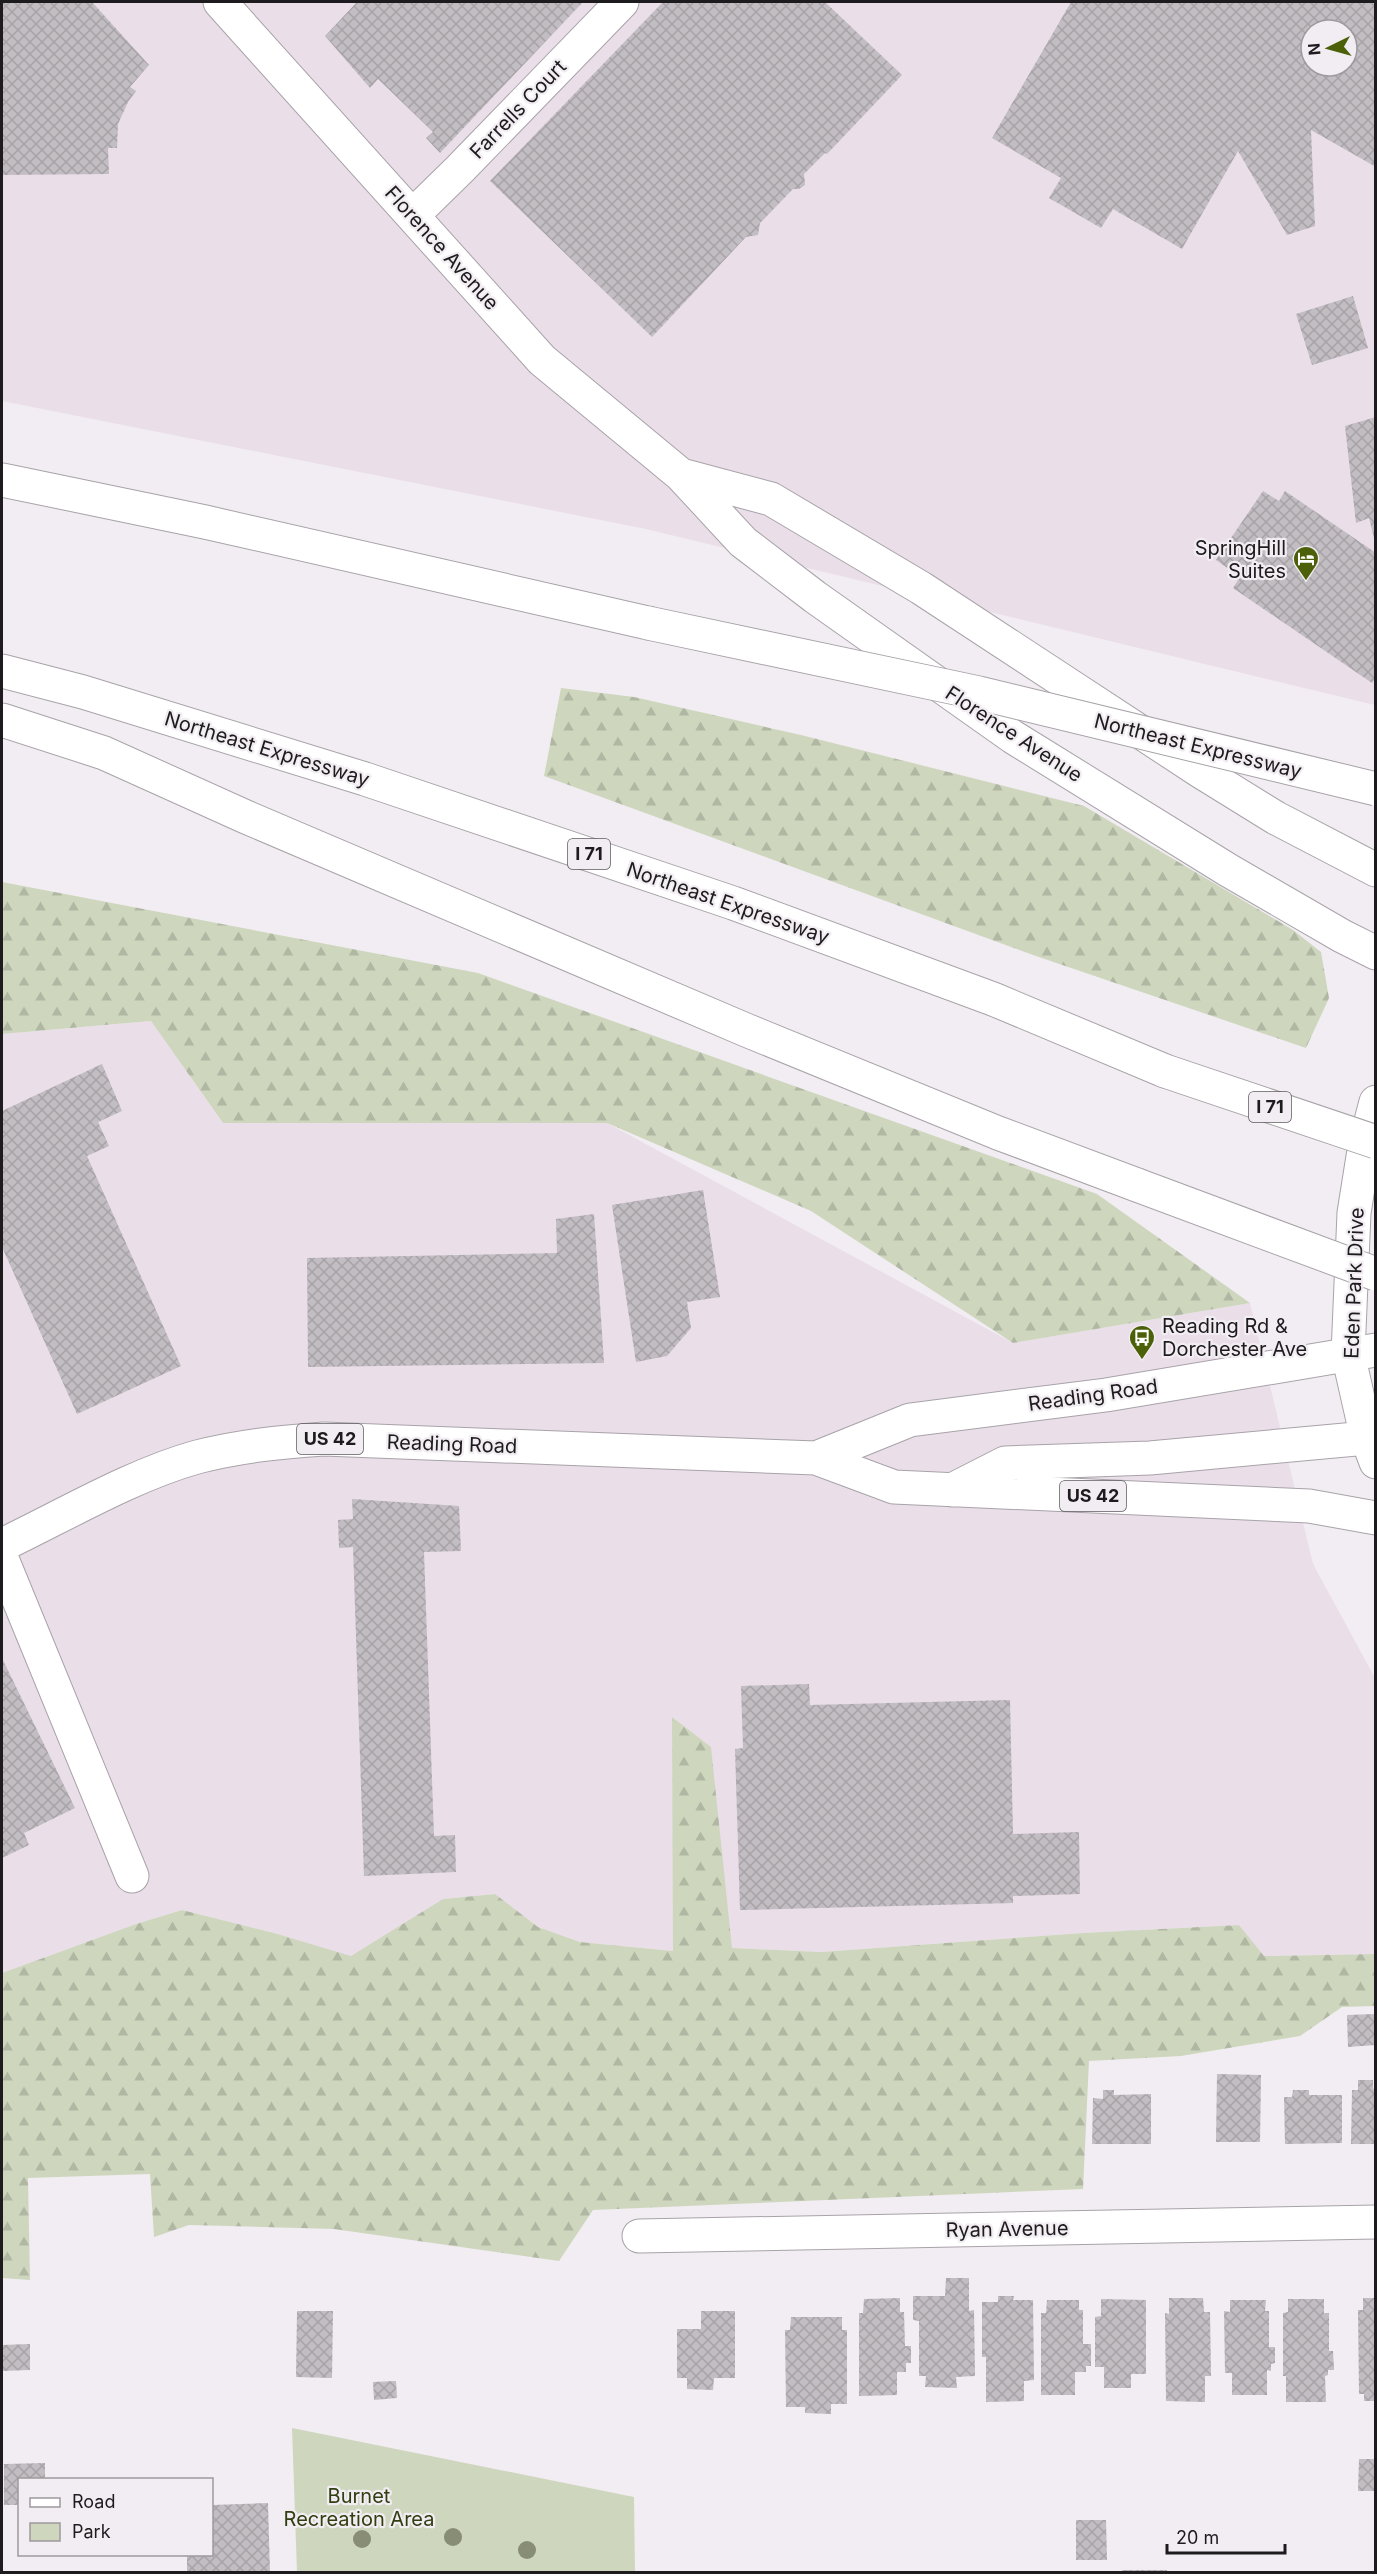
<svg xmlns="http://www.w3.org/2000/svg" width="1377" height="2574" viewBox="0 0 1377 2574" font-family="Inter,sans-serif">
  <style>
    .built { fill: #eadee9; fill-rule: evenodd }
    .forest { fill: url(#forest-firs) }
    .park { fill: #ced7be }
    .building { fill: url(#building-cross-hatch); fill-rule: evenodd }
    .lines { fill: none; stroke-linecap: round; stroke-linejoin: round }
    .minor-casing { stroke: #a8a3a8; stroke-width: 35 }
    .major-casing { stroke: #a8a3a8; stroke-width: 35 }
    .highway-casing { stroke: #a8a3a8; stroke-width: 35 }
    .minor { stroke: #fff; stroke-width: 33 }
    .major { stroke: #fff; stroke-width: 33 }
    .highway { stroke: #fff; stroke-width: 33 }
    .highway-bridge-casing { stroke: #a8a3a8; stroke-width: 35; stroke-linecap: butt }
    .highway-bridge { stroke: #fff; stroke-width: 33 }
    .tree { fill: #888d76 }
    .labels { text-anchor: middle; stroke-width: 4.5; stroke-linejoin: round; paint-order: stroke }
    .shield { fill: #f2edf2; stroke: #5d5a5d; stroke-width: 1.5 }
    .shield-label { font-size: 18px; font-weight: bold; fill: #1d1b1d }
    .street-label { font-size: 20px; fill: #1d1b1d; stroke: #f2edf2 }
    .poi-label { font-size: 20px; fill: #1d1b1d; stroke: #f2edf2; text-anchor: end }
    .park-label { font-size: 20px; fill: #313e10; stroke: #f2edf2 }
  </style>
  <defs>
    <pattern id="forest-firs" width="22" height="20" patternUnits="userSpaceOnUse" patternTransform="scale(1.5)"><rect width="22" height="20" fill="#ced7be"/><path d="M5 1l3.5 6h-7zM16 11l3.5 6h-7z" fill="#b0b8a3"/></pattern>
    <pattern id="building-cross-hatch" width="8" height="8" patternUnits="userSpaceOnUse" patternTransform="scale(1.5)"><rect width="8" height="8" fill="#c2bdc2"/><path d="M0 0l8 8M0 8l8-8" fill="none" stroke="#a6a2a6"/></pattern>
  </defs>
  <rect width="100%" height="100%" fill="#f2edf2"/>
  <path class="built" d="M2 2H1375V705L646 529 2 401ZM1311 30H1347V66H1311Z
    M151 1021 223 1123H607L1013 1343 1250 1303 1313 1564 1375 1678V1954L1263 1956 1239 1925 1083 1933 821 1952 732 1948 673 1951 580 1942 538 1927 494 1894 443 1899 351 1957 274 1933 182 1910 136 1924 2 1973V1034Z"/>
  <path class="forest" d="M561 688 634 697 801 735 1084 806 1293 930 1321 952 1329 998 1306 1048 1033 955 544 776Z
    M2 882 478 973 1097 1194 1250 1303 1013 1343 811 1211 607 1123H223L151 1021 2 1034Z
    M672 1717 711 1747 732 1948 821 1952 1083 1933 1239 1925 1264 1956 1375 1954V2006L1342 2007 1300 2036 1181 2056 1089 2061 1083 2189 593 2210 559 2261 334 2229 189 2225 154 2237 150 2174 28 2178 30 2280 2 2278V1973L136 1924 182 1910 274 1933 351 1956 443 1899 495 1894 538 1927 580 1942 673 1951Z"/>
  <path class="park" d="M292 2428 634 2497 635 2572H297Z"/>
  <path class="building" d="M2 2H92L149 65 130 87 136 91 128 102 118 124 117 148H108L109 174 2 175Z
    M357 2H583L440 153 426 138 433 132 378 79 370 88 325 36Z
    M663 2H825L902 75 827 154 825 153 804 174 805 185 799 189H793L760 223 758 235 746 237 652 337 490 181Z
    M1071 2H1376V167L1311 130 1315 226 1287 235 1238 151 1182 249 1113 209 1101 228 1049 198 1061 178 992 138ZM1311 30H1347V66H1311Z
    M1353 296 1368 348 1312 365 1296 314Z
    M1376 417V542H1375L1369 518 1356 523 1345 426Z
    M1263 491 1279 501 1285 491 1376 553V678L1372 683 1233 588 1240 577 1216 560Z
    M102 1064 122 1111 98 1122 109 1146 87 1156 181 1366 77 1414 2 1247V1111Z
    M703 1190 720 1297 687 1302 691 1328 667 1356 636 1362 612 1205Z
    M594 1214 604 1363 308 1367 307 1258 557 1253 556 1219Z
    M352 1499 459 1506 461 1551 424 1552 434 1836 455 1835 456 1872 364 1876 353 1547 339 1548 338 1520 353 1519Z
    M2 1658 75 1808 24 1833 29 1845 2 1858Z
    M809 1684 810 1705 1010 1700 1013 1834 1079 1832 1080 1894 1013 1896V1903L740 1910 735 1749 743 1748 741 1686Z
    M1376 2014V2045L1348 2047 1347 2015Z
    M1217 2074 1261 2075 1260 2142H1216Z
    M1358 2080H1373V2089L1376 2088V2144H1351L1352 2090H1358Z
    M1103 2090H1114V2095L1151 2094V2144H1092L1093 2098 1103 2099Z
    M1293 2090H1309V2095H1342V2143L1285 2144 1284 2097H1292Z
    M946 2278H969V2311L974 2310 975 2376 956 2377 957 2388 925 2387 926 2376H919V2321L913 2320V2296H945Z
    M998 2296H1014L1013 2300H1033L1034 2380 1024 2381V2401L986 2402V2357H982V2302H998Z
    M900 2298V2312H904L905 2346H911V2363H906V2372H897V2395L859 2396V2313H863L864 2299Z
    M1169 2298H1203L1204 2312H1210L1211 2376H1205V2402L1166 2401 1165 2313 1169 2314Z
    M1363 2298H1376L1374 2401H1364V2394H1359L1358 2310H1363Z
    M1101 2299 1146 2300V2374H1131V2388H1104V2367H1095V2317L1101 2316Z
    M1288 2299H1324V2313H1329V2351H1333L1334 2370H1328V2375L1325 2376 1326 2402H1286V2376H1283V2313L1288 2312Z
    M1047 2300H1079V2310H1083V2344H1091V2366H1086V2372H1075V2395H1041V2313H1046Z
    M1230 2300H1266L1265 2311H1269V2347H1275V2363L1271 2364V2371L1267 2370V2395H1232V2373H1225L1224 2311 1230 2312Z
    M297 2311H333L332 2378 296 2377Z
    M701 2311H735V2378H714L713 2390 687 2389V2378H677V2329H701Z
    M791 2317H842V2330H847V2404H831V2414L805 2413V2407H786L785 2330H790Z
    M30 2344V2370L2 2371V2345Z
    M396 2381 397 2398 374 2400 373 2382Z
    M1359 2459H1376V2491H1358Z
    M45 2463V2480H20V2505H4V2464Z
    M268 2503 270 2572H187V2554H212V2505Z
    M1076 2520H1106L1107 2560H1076Z
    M1122 2570H1167V2572H1122Z"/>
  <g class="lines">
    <defs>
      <path id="minor" d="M220 2 542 360 681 475 743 542 815 597 1013 737 1228 870 1342 936 1376 953
        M413 215 460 169 622 2
        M681 475 771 499 921 588 1200 771 1276 818 1376 870
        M1376 1102 1365 1144 1354 1213 1348 1354 1367 1438 1376 1462
        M2 1559 132 1876
        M639 2236 1376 2222"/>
      <path id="major" d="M816 1458 910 1420 1106 1395 1376 1350
        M952 1490 1005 1463 1150 1458 1367 1438
        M2 1545C63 1516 132 1475 197 1457 239 1446 281 1442 324 1439L816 1458 894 1487 1309 1506 1376 1518"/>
      <path id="highway" d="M2 480 205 522 648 623
        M2 671 83 692 365 779 733 903 993 999 1165 1071
        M2 720 104 753 246 817 746 1030 998 1133 1137 1185
        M1367 1438 1376 1437"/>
    </defs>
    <use href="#minor" class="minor-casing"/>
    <use href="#major" class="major-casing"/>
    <use href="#highway" class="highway-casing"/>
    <use href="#minor" class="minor"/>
    <use href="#major" class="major"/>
    <use href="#highway" class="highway"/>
    <defs>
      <path id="highway-bridge" d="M648 623 979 693 1376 789
        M1165 1071 1376 1142
        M1137 1185 1376 1274"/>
    </defs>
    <use href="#highway-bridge" class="highway-bridge-casing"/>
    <use href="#highway-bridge" class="highway-bridge"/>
  </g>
  <g class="tree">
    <circle cx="453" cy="2537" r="9"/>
    <circle cx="362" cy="2539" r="9"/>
    <circle cx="527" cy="2550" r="9"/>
  </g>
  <defs>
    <symbol id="hotel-pin" viewBox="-11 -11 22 30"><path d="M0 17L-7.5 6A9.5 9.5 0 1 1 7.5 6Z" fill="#4b6009" stroke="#f2edf2"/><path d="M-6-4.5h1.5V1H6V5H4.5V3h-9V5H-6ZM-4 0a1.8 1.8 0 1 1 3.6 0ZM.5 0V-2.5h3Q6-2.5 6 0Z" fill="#fff"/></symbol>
    <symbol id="bus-pin" viewBox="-11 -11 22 30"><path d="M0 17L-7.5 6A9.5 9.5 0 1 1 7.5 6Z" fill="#4b6009" stroke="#f2edf2"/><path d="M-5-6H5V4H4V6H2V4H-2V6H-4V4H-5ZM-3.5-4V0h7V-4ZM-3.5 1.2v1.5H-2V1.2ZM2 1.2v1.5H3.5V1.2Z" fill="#fff"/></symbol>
  </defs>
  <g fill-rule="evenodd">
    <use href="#hotel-pin" x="1291" y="544" width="30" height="40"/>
    <use href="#bus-pin" x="1127" y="1323" width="30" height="40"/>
  </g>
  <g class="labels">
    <g class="shield">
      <rect x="568" y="839" width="42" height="30" rx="4.5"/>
      <rect x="1249" y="1092" width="42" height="30" rx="4.5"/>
      <rect x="297" y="1424" width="66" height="30" rx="4.5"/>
      <rect x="1060" y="1481" width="66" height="30" rx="4.5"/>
    </g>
    <g class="shield-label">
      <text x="589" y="860">I 71</text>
      <text x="1270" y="1113">I 71</text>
      <text x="330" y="1445">US 42</text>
      <text x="1093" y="1502">US 42</text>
    </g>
    <g class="street-label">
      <text transform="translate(518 109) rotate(-46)" y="7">Farrells Court</text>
      <text transform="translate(442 248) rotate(48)" y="7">Florence Avenue</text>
      <text transform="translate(1014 734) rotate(33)" y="7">Florence Avenue</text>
      <text transform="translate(1198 746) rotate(14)" y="7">Northeast Expressway</text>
      <text transform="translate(267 749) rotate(17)" y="7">Northeast Expressway</text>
      <text transform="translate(728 903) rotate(19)" y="7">Northeast Expressway</text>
      <text transform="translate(1354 1283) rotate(-88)" y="7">Eden Park Drive</text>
      <text transform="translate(1093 1395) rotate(-8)" y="7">Reading Road</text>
      <text transform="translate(452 1444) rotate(2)" y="7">Reading Road</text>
      <text transform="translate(1007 2229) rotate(-1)" y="7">Ryan Avenue</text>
    </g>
    <g class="poi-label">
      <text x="1286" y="555">SpringHill<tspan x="1286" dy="23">Suites</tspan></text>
      <text x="1162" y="1333" text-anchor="start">Reading Rd &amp;<tspan x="1162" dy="23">Dorchester Ave</tspan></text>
    </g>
    <g class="park-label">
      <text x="359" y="2503">Burnet<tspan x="359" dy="23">Recreation Area</tspan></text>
    </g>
  </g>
  <rect width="1377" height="2574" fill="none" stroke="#1d1b1d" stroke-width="6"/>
  <rect x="18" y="2478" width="195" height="78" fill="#f2edf2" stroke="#9d999d" stroke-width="1.5"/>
  <rect x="30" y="2498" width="30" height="9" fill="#ffffff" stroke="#9d999d" stroke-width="1.5"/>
  <text x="72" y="2508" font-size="18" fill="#1d1b1d">Road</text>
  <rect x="30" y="2523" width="30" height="18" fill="#ced7be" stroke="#9d999d" stroke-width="1.5"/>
  <text x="72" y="2538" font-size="18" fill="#1d1b1d">Park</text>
  <g transform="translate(1329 48) rotate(265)"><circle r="28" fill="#f2edf2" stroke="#9d999d" stroke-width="1.5"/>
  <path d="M0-4.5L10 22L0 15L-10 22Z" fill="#4b6009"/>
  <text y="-9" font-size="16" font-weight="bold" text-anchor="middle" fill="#1d1b1d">N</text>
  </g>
  <path d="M1167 2544v9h118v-9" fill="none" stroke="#1d1b1d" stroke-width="3"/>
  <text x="1176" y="2544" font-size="18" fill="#1d1b1d" stroke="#f2edf2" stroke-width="4.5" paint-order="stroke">20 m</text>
</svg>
